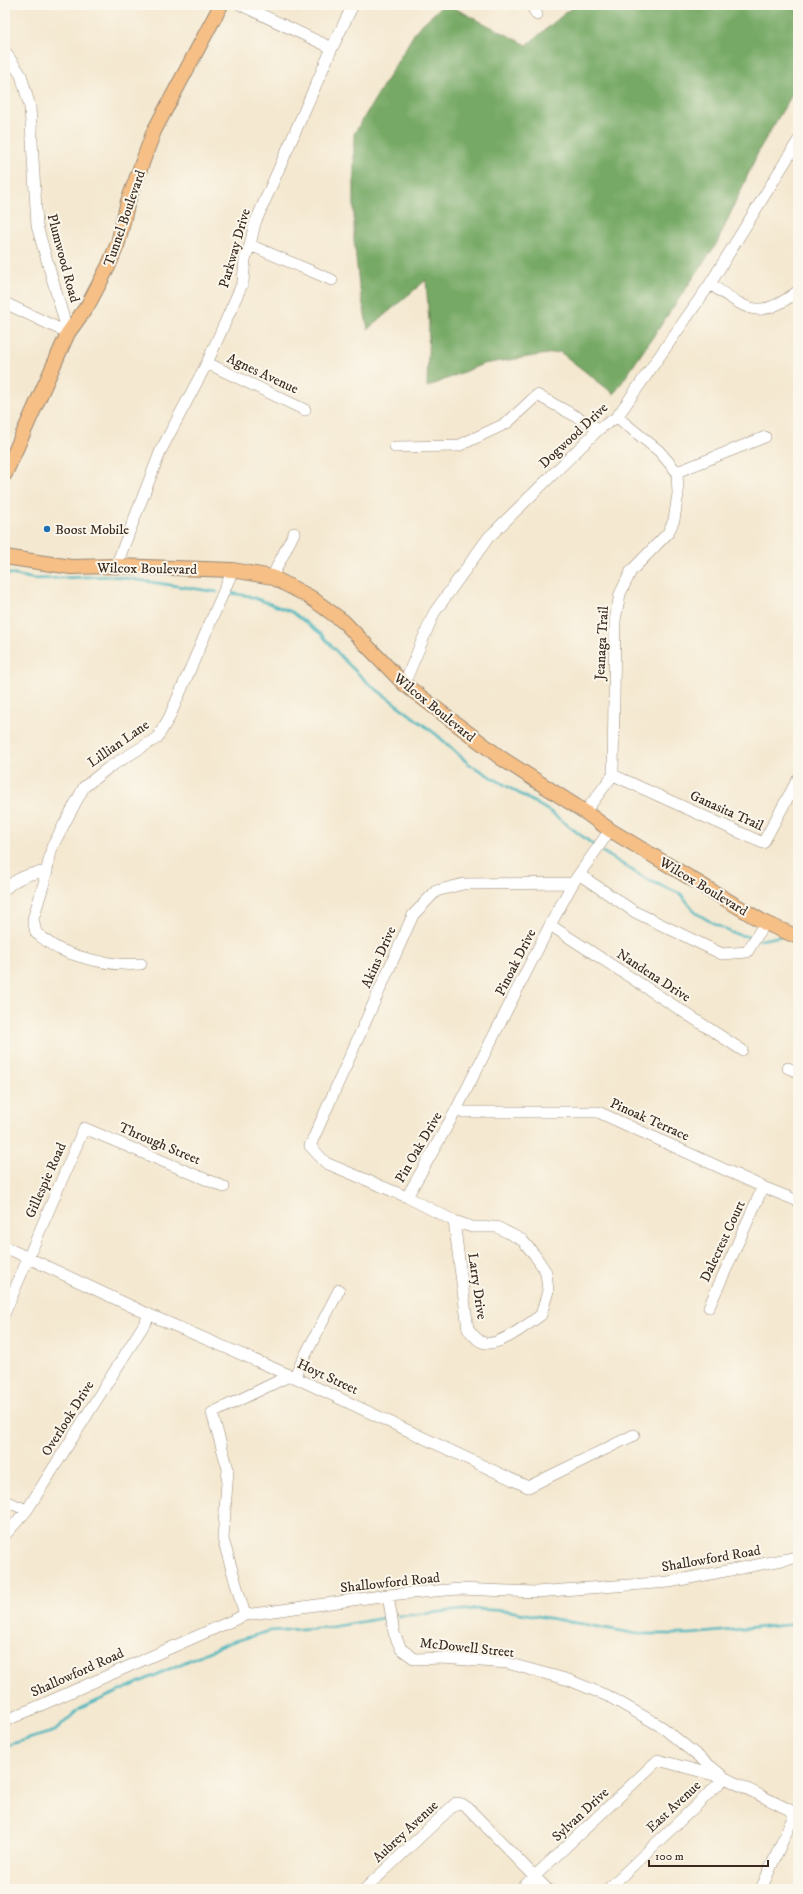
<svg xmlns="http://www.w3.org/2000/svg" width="803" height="1894" viewBox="0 0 803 1894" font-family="'IM FELL DW Pica',serif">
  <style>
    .forest { fill: #76a965; stroke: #586a42 }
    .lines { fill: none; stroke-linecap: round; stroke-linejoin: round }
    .stream { stroke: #46b5be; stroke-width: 2.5 }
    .minor-casing { stroke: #988977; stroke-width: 12 }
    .major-casing { stroke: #988977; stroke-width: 16 }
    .minor { stroke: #fff; stroke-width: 11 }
    .major { stroke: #f5bf86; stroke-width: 14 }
    .poi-dot { fill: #1f6fb2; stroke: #fbf7ec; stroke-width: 1.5 }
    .labels { text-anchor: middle; stroke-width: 4; stroke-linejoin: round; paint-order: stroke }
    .street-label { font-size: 14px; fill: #3b2a1e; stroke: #fbf7ec }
    .poi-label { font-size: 14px; fill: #3b2a1e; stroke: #fbf7ec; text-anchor: start }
  </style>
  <rect width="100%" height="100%" fill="#fbf7ec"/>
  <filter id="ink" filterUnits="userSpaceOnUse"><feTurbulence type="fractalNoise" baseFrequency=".025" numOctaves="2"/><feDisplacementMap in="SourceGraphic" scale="8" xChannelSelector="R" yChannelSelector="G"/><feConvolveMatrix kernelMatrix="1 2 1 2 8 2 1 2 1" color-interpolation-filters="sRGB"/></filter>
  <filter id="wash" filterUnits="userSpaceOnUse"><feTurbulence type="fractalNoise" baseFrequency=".012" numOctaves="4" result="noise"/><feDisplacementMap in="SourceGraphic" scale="16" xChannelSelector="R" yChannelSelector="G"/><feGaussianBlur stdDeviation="0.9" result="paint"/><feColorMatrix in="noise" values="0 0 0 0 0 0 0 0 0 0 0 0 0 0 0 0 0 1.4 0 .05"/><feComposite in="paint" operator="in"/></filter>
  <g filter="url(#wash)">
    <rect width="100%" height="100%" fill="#f4e8d0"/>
    <path class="forest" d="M443 5H448L527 45 575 5H798V85L760 148 717 243 614 394 560 352 483 364 427 387 429 322 426 280 368 329 359 285 354 240V134L417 29Z"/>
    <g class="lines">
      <path class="stream" d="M5 573 35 579 111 576 217 592
        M230 593 249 596 292 612 321 634 346 662 368 683 437 735 469 764 549 811 595 846
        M603 852 646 879 681 894 696 913 711 922 732 933 749 937
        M760 940 782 936
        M398 1616 474 1609 509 1611 638 1634H690L798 1624
        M5 1746 55 1731 79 1709 228 1643 270 1631 331 1627 389 1617"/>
    </g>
  </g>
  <g filter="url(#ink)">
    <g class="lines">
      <defs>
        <path id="minor" d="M241 5 332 48
          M531 5 537 15
          M5 52 21 75 30 107 37 226 68 333
          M250 245 332 280
          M710 284C747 309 758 322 798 291
          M5 303 68 333
          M207 363 305 410
          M395 447 458 446 507 423 537 395 599 429
          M677 472 765 437
          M116 566 161 450 207 363 243 282 245 259 250 245 255 223 332 48 353 5
          M272 577 294 533
          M404 684 434 613 488 538 599 429 617 417 710 284 798 141
          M613 775 763 843 798 779
          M585 812 613 775 615 620 620 594 631 571 668 533 674 520 678 494 677 472 659 451 617 417
          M580 875 635 912 722 954 747 952 765 923
          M5 889C17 878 30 872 47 872
          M550 925 742 1050
          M141 964C113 966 85 960 59 949 51 945 43 938 36 933L33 919 44 883 52 847 84 787 108 768 157 738 169 718 233 570
          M788 1068 798 1072
          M455 1112H598L763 1187 798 1201
          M407 1197 455 1112 550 925 573 883 610 830
          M454 1221 407 1197 326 1163 310 1146 413 915 436 891 463 884 573 883
          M454 1221 472 1227H497L522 1240 534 1254 546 1272 548 1291 541 1315C528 1324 497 1349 482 1342 476 1340 472 1333 468 1329Z
          M5 1247 150 1315 294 1377 528 1487 634 1435
          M709 1307 763 1187
          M5 1312 84 1128 224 1187
          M5 1501 27 1510
          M5 1535 27 1510 150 1315
          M388 1595 394 1633 401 1649 415 1659 442 1658 507 1663 569 1680 610 1697 662 1727 725 1778 608 1889
          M245 1615 223 1539 228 1469 212 1413 287 1377H294L339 1290
          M5 1721 245 1615 388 1595 459 1589 536 1592 669 1582 798 1557
          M365 1889 456 1803 462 1804 468 1808 547 1889
          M521 1889 658 1760 725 1778 798 1814
          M761 1889 795 1813"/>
        <path id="major" d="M5 474 68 333 88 305 108 267 118 243 128 201 154 131 221 5
          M5 557 71 567 116 566 233 570 272 577 310 597 344 622 404 684 501 758 585 812 610 830 765 923 798 937"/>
      </defs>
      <use href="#minor" class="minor-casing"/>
      <use href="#major" class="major-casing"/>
      <use href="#minor" class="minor"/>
      <use href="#major" class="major"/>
    </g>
  </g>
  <circle class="poi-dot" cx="47" cy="529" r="4"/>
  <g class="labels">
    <g class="street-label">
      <text transform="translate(124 218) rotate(-71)" y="5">Tunnel Boulevard</text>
      <text transform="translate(234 248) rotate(-74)" y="5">Parkway Drive</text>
      <text transform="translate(64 258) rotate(75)" y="5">Plumwood Road</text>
      <text transform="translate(263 373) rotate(25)" y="5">Agnes Avenue</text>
      <text transform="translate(573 435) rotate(-43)" y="5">Dogwood Drive</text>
      <text transform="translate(147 568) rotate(1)" y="5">Wilcox Boulevard</text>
      <text transform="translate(601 643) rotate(-87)" y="5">Jeanaga Trail</text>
      <text transform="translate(435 707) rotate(39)" y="5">Wilcox Boulevard</text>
      <text transform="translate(118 743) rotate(-35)" y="5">Lillian Lane</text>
      <text transform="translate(727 810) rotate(24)" y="5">Ganasita Trail</text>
      <text transform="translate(704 886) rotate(31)" y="5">Wilcox Boulevard</text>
      <text transform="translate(378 957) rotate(-66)" y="5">Akins Drive</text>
      <text transform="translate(515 962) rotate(-63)" y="5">Pinoak Drive</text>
      <text transform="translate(654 975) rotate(33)" y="5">Nandena Drive</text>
      <text transform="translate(650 1119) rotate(24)" y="5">Pinoak Terrace</text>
      <text transform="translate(160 1143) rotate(23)" y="5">Through Street</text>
      <text transform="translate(418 1147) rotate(-60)" y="5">Pin Oak Drive</text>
      <text transform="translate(45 1180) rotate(-66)" y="5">Gillespie Road</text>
      <text transform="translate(722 1241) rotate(-65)" y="5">Dalecrest Court</text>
      <text transform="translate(478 1286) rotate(82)" y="5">Larry Drive</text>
      <text transform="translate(328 1376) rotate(25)" y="5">Hoyt Street</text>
      <text transform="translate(67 1418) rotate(-58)" y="5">Overlook Drive</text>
      <text transform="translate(711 1558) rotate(-10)" y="5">Shallowford Road</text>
      <text transform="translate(390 1582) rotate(-6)" y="5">Shallowford Road</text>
      <text transform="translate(467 1647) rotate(6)" y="5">McDowell Street</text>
      <text transform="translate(77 1672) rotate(-24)" y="5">Shallowford Road</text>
      <text transform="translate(673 1806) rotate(-43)" y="5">East Avenue</text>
      <text transform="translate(580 1814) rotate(-43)" y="5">Sylvan Drive</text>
      <text transform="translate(405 1831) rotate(-43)" y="5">Aubrey Avenue</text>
    </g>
    <g class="poi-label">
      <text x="55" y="534">Boost Mobile</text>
    </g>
  </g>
  <rect width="803" height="1894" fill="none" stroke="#fbf7ec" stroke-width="20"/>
  <path d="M649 1860v6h119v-6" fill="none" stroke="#3b2a1e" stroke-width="2"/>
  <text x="655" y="1860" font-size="12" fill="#3b2a1e" stroke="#fbf7ec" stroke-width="3" paint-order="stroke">100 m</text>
</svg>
